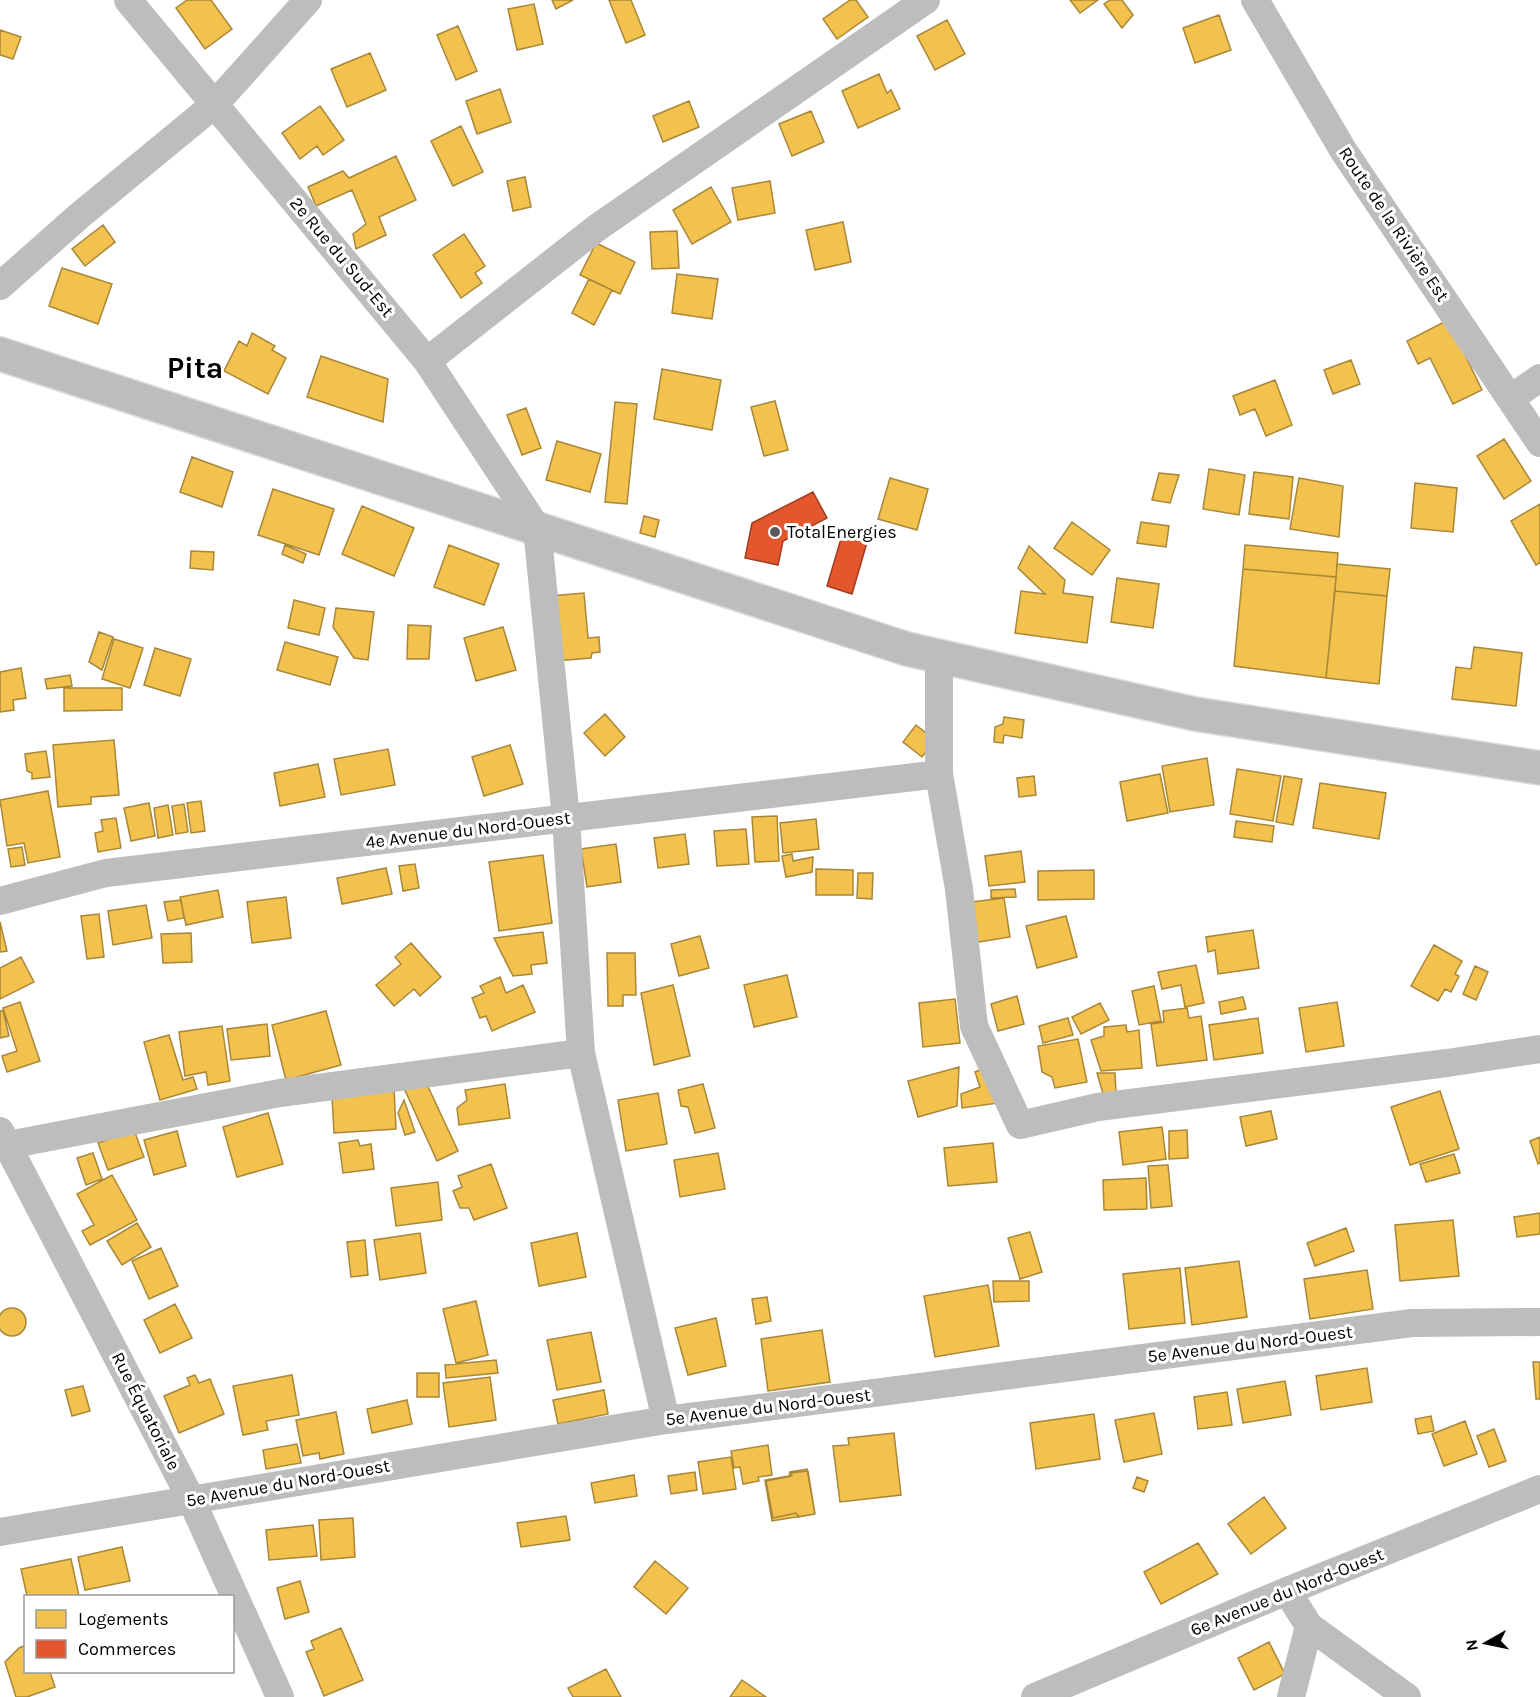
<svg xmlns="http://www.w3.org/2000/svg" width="1540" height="1697" viewBox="0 0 1540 1697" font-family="Karla,sans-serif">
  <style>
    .homes { fill: #f2c14e; stroke: #a98737; stroke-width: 1.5 }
    .shops { fill: #e4572e; stroke: #a03d20; stroke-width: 1.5 }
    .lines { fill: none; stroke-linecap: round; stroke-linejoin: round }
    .highway-casing { stroke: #dbdbdb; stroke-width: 36 }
    .minor { stroke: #bdbdbd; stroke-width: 28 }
    .highway { stroke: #bdbdbd; stroke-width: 33 }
    .poi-dot { fill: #595959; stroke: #fff; stroke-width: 2 }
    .labels { text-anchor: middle; stroke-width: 6; stroke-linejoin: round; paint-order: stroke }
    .street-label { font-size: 18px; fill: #000; stroke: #fff }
    .poi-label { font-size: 18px; fill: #000; stroke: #fff; text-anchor: start }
    .town-label { font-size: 30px; font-weight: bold; fill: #000; stroke: #fff }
  </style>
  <rect width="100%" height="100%" fill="#fff"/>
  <path class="homes" d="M187 0H211L232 29 205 49 176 8Z
    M552 0H573L556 9Z
    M609 0H631L645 35 626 43Z
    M850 0H856L868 17 837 39 823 19Z
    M1070 0H1098L1080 13Z
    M1110 0H1122L1133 15 1122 28 1104 4Z
    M534 4 543 44 517 50 508 9Z
    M1219 15 1231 50 1195 63 1183 28Z
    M947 20 965 54 935 70 917 36Z
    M458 26 477 71 456 80 437 35Z
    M0 30 21 37 13 59 0 55Z
    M370 53 386 90 347 107 331 69Z
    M879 74 887 93 891 90 900 109 858 128 842 91Z
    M500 89 511 122 477 134 466 101Z
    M689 101 699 127 663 142 653 116Z
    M320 106 344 140 323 155 317 146 300 159 282 133Z
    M811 111 824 142 792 156 779 124Z
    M461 126 483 172 453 186 431 141Z
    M396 156 416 200 379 217 386 235 356 249 353 234 366 224 352 190 316 206 308 187 343 171 349 178Z
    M525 177 531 207 513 211 507 181Z
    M770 181 775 213 738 220 732 188Z
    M711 187 731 222 692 244 673 210Z
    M843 222 851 262 815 270 806 230Z
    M103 225 115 242 85 266 72 249Z
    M677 231 679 268 652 269 650 232Z
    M464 234 485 266 475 273 482 283 461 298 433 255Z
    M596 243 635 262 620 294 580 275Z
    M62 268 112 284 98 324 49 306Z
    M677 274 718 279 712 319 672 313Z
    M589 279 612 290 594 325 572 313Z
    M1448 320 1482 390 1453 404 1430 358 1418 364 1407 341Z
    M252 333 275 346 272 350 286 358 268 394 224 371 239 341 247 346Z
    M321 356 388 379 383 422 307 397Z
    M1351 360 1360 384 1333 394 1324 370Z
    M662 369 721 380 712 430 654 419Z
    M1275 380 1292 425 1266 436 1255 409 1240 415 1233 396Z
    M775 401 788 450 764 456 751 407Z
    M615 402 637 404 627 504 605 502Z
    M526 408 541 448 522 455 507 415Z
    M1504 439 1531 481 1504 499 1477 456Z
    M557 441 601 454 590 492 546 480Z
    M192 457 233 472 222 507 180 492Z
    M1209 469 1245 475 1239 515 1203 509Z
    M1254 472 1293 477 1289 519 1249 514Z
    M1159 473 1179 475 1170 503 1152 500Z
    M890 478 928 489 917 530 878 519Z
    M1299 478 1343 486 1339 537 1290 529Z
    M1415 483 1457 488 1453 532 1411 528Z
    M273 489 334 509 319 555 258 535Z
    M1540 504V563L1536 565 1511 521Z
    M362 506 414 528 394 576 342 554Z
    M644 516 659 520 655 537 640 533Z
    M1072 522 1110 550 1092 575 1054 548Z
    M1141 522 1169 526 1166 547 1137 543Z
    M285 545 306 554 303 563 282 554Z
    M449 545 499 564 484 605 434 587Z
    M1245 545 1338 553 1336 577 1243 569Z
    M1029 546 1065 580 1063 593 1093 597 1087 643 1015 633 1021 591 1045 594 1018 568Z
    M191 551 214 552 213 570 190 568Z
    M1337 564 1390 569 1387 596 1335 591Z
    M1243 569 1336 577 1326 678 1234 666Z
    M1117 578 1159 584 1153 628 1111 622Z
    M1335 591 1387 596 1379 684 1326 678Z
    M584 593 588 638 599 637 600 652 592 653 591 658 556 661 550 596Z
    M294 600 325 608 319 635 288 628Z
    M336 608 374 612 368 660 354 658 333 627Z
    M408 625 431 626 429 659H407Z
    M503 627 516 670 476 681 464 638Z
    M99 632 113 637 102 670 89 662Z
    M114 639 143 648 130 688 102 679Z
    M285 642 338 657 330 685 277 670Z
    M1474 647 1522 653 1516 706 1452 699 1456 667 1471 669Z
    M155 648 191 659 180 696 144 685Z
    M21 668 26 698 13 700 14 710 0 712V672Z
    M70 675 72 686 47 689 45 679Z
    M64 688H122V710L64 711Z
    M605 714 625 737 605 756 584 733Z
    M1004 717 1024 720 1022 738 1004 735 1003 743 994 742 995 727 1003 724Z
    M916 725 935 740 922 757 903 742Z
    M114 740 119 795 91 797V804L58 807 53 745Z
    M510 745 523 784 484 796 472 757Z
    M388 749 395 785 341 795 334 759Z
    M46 751 50 777 32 779V773L27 771 25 754Z
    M1207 758 1214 805 1170 812 1162 766Z
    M318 764 325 797 280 806 274 773Z
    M1237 769 1281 776 1273 821 1230 814Z
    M1160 774 1168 813 1127 821 1120 782Z
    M1034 776 1036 795 1019 797 1017 778Z
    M1284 776 1302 779 1293 825 1276 822Z
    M1320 783 1386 793 1379 839 1313 828Z
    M48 791 60 857 28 863 24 843 7 846 0 800Z
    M201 801 205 831 191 833 187 803Z
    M149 803 155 836 131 841 124 808Z
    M184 804 188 832 176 834 172 806Z
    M168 805 173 835 158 838 154 808Z
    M777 816 779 861 755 862 752 817Z
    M116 818 121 848 98 852 95 833 103 831 101 820Z
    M816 819 819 849 783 853 780 823Z
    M1236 821 1274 826 1272 842 1234 837Z
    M746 829 749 864 717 866 714 831Z
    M685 834 689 864 658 868 654 838Z
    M616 844 621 882 587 887 581 849Z
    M22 847 25 865 11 867 8 849Z
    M1021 851 1025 882 989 886 985 856Z
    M792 854 793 861 813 857 812 872 786 877 782 856Z
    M543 855 552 923 499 931 489 862Z
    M415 864 419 888 403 891 399 866Z
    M386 868 392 894 342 904 337 878Z
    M816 869 853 870V895H816Z
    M1094 870V899L1038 900V871Z
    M858 873H873L872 899 857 898Z
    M1015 889 1016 897 991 898V890Z
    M218 890 223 917 186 925 180 897Z
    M286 897 291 938 252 943 247 902Z
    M1004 898 1010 937 972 943V902Z
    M181 900 184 918 168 921 164 902Z
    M146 905 152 938 113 945 108 911Z
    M99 914 104 957 87 959 81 916Z
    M1066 916 1077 957 1037 968 1026 926Z
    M0 922 7 951 0 952Z
    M1253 930 1259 968 1218 974 1215 950 1208 952 1206 937Z
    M543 932 547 963 531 965 532 974 513 976 494 938Z
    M191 933 192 962 163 963 161 934Z
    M700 936 709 968 679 976 671 944Z
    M411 943 441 977 420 996 414 989 394 1006 376 985 401 964 395 957Z
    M1434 945 1462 961 1455 974 1459 976 1451 992 1445 989 1438 1001 1411 986Z
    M607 953H635L636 995H623V1006H608Z
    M21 957 34 982 0 999V968Z
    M1196 965 1204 1003 1185 1007 1181 985 1162 989 1158 972Z
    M1475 966 1488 972 1476 1000 1463 994Z
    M787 975 797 1017 754 1027 744 985Z
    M500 977 506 993 523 985 535 1012 492 1031 486 1016 480 1018 472 998 484 993 480 986Z
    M673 985 690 1056 654 1065 641 993Z
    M1154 986 1161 1021 1139 1025 1132 991Z
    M1017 996 1024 1024 998 1031 991 1004Z
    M1243 997 1246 1009 1221 1014 1219 1002Z
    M955 999 960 1043 923 1047 919 1003Z
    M20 1002 40 1061 7 1072 2 1056 17 1051 3 1008Z
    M1337 1002 1344 1046 1306 1052 1299 1008Z
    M1100 1003 1109 1020 1081 1034 1072 1017Z
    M1187 1008 1189 1018 1201 1016 1207 1060 1157 1066 1151 1024 1164 1022 1163 1011Z
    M3 1010 9 1036 0 1038V1011Z
    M326 1011 341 1065 286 1080 272 1025Z
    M1068 1018 1073 1035 1043 1043 1039 1026Z
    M1258 1018 1263 1053 1214 1060 1209 1025Z
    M267 1024 270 1056 231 1060 227 1029Z
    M1126 1025 1127 1032 1139 1030 1142 1068 1101 1071 1091 1040 1104 1036V1027Z
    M222 1026 230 1081 208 1085 206 1072 185 1076 179 1032Z
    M169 1035 183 1080 193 1077 197 1089 160 1100 144 1042Z
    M1078 1039 1087 1082 1055 1088 1052 1077 1042 1072 1038 1046Z
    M959 1067 957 1106 918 1117 908 1081Z
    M987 1067 999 1103 962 1108 961 1094 980 1087 975 1072Z
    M1097 1073H1115L1116 1093 1104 1097Z
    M424 1078 458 1151 437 1161 404 1088Z
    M505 1084 510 1118 459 1125 457 1108 467 1100 465 1090Z
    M703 1084 715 1128 695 1133 688 1107 681 1106 678 1090Z
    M394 1087 396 1129 334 1133 332 1097Z
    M1440 1091 1459 1149 1410 1165 1391 1107Z
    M658 1093 667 1144 626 1151 618 1100Z
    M404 1100 415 1132 405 1135 398 1113Z
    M1271 1111 1277 1139 1246 1146 1240 1117Z
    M268 1113 283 1164 237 1177 223 1127Z
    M1162 1127 1166 1159 1123 1165 1119 1132Z
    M134 1130 144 1157 108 1170 98 1143Z
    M1187 1130 1188 1158 1169 1159V1131Z
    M177 1131 186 1166 154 1175 144 1140Z
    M1540 1137V1163L1538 1164 1530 1141Z
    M358 1140 360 1146 371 1144 374 1169 343 1173 339 1143Z
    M993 1143 997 1182 948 1186 944 1148Z
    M93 1153 102 1179 86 1185 77 1158Z
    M718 1153 725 1189 680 1197 674 1160Z
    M1454 1154 1460 1173 1426 1182 1420 1164Z
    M491 1164 507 1208 474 1220 469 1208H460L453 1191 462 1187 458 1176Z
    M1168 1165 1172 1206 1151 1208 1148 1166Z
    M112 1175 137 1220 90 1245 82 1231 94 1225 77 1194Z
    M1146 1178 1147 1209 1104 1210 1103 1180Z
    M438 1182 442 1220 396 1226 391 1188Z
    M1540 1213V1234L1517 1237 1514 1217Z
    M1453 1220 1459 1276 1400 1281 1395 1225Z
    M137 1223 151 1247 122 1265 107 1241Z
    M1346 1228 1354 1251 1315 1266 1307 1243Z
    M1030 1232 1042 1272 1020 1279 1008 1238Z
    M420 1233 426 1273 380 1280 374 1240Z
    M577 1233 586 1277 539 1286 531 1243Z
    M365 1240 368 1275 351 1277 347 1242Z
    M161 1248 178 1286 149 1299 132 1261Z
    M1239 1261 1247 1317 1192 1325 1185 1268Z
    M1180 1268 1185 1323 1129 1329 1123 1274Z
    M1367 1270 1373 1309 1310 1319 1304 1279Z
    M993 1281H1029V1301L994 1302Z
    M988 1285 999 1346 935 1357 924 1296Z
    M767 1297 771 1321 756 1324 752 1299Z
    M476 1301 488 1355 456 1363 443 1309Z
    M175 1304 192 1338 160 1353 144 1320Z
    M-2 1322a14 14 0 1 1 28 0a14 14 0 1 1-28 0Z
    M716 1318 726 1366 688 1375 675 1328Z
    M822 1330 830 1382 768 1391 761 1339Z
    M591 1332 601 1382 557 1390 547 1340Z
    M496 1360 498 1373 446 1378 445 1365Z
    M1533 1362H1540V1399H1536Z
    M1367 1368 1372 1402 1321 1410 1316 1376Z
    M417 1373H439V1397H417Z
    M195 1375 199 1383 210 1379 224 1414 179 1433 164 1396 190 1385 187 1378Z
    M292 1375 299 1415 266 1421 268 1430 243 1435 233 1386Z
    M490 1377 496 1420 449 1427 443 1383Z
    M1285 1381 1291 1415 1243 1423 1237 1389Z
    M83 1386 90 1411 72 1416 65 1390Z
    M604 1390 608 1414 558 1424 553 1400Z
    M1227 1392 1232 1425 1198 1429 1194 1397Z
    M407 1400 412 1424 372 1433 367 1409Z
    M336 1412 344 1454 320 1459 319 1453 303 1456 296 1420Z
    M1154 1413 1162 1454 1124 1462 1115 1420Z
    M1094 1414 1100 1459 1036 1469 1030 1423Z
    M1431 1416 1434 1431 1418 1434 1415 1419Z
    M1465 1421 1477 1454 1444 1466 1432 1434Z
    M1494 1429 1506 1461 1489 1467 1477 1436Z
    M894 1433 901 1495 840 1502 833 1446 849 1445 848 1438Z
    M297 1444 301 1463 266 1469 263 1450Z
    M768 1445 772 1475 758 1477 759 1481 743 1484 740 1467 734 1468 731 1451Z
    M731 1457 736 1489 703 1494 698 1462Z
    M807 1469 815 1514 772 1521 765 1480 789 1476 790 1472Z
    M808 1471 815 1514 799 1517 796 1513 773 1518 766 1481 792 1476 791 1473Z
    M695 1472 697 1490 671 1494 668 1476Z
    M634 1475 637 1496 595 1503 591 1483Z
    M1137 1477 1148 1481 1144 1492 1133 1488Z
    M1264 1497 1286 1528 1251 1554 1228 1524Z
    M566 1516 570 1540 521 1547 517 1523Z
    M353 1518 355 1557 321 1560 319 1520Z
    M313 1525 317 1556 269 1560 266 1530Z
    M1198 1543 1218 1574 1161 1604 1144 1572Z
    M122 1547 130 1581 85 1590 78 1557Z
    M71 1559 79 1596H27L21 1569Z
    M655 1561 688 1588 666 1614 634 1587Z
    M300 1581 309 1612 285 1619 277 1588Z
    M341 1628 363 1680 324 1696 306 1652 314 1649 311 1641Z
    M1269 1642 1285 1674 1254 1690 1238 1658Z
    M26 1645V1672H50L55 1687 27 1697H16L5 1662 19 1648Z
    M606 1669 621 1697H573L568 1688Z
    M742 1680 766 1697H730Z"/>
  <path class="shops" d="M813 492 827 518 783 541 778 565 745 558 752 523Z
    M843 532 868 539 852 594 827 586Z"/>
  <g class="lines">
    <defs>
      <path id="highway" d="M0 354 907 649 1195 714 1540 768"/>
    </defs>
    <use href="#highway" class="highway-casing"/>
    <path class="minor" d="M128 0 427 361 537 528 566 818 581 1053 666 1420
      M1255 0 1343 150 1540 443
      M0 286 79 216 215 104 308 0
      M427 361 598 227 926 0
      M1511 398 1540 378
      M939 656V774L959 889 974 1026 1020 1125 1098 1107 1447 1063 1540 1049
      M0 901 106 873 939 774
      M0 1131 191 1499 280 1697
      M8 1145 280 1093 581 1053
      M0 1532 666 1420 1412 1323 1540 1322
      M1287 1591 1309 1626 1291 1697
      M1309 1626 1407 1697
      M1035 1697 1287 1591 1540 1489"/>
    <use href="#highway" class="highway"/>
  </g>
  <circle class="poi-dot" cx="775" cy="532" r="6"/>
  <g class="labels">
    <g class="street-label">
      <text transform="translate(1394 224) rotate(56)" y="6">Route de la Rivière Est</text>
      <text transform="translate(342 257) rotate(50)" y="6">2e Rue du Sud-Est</text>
      <text transform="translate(468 830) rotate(-7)" y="6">4e Avenue du Nord-Ouest</text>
      <text transform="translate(1250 1344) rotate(-7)" y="6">5e Avenue du Nord-Ouest</text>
      <text transform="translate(768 1407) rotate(-7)" y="6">5e Avenue du Nord-Ouest</text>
      <text transform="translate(146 1411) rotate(63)" y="6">Rue Équatoriale</text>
      <text transform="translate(288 1483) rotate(-10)" y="6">5e Avenue du Nord-Ouest</text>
      <text transform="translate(1287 1592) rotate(-22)" y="6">6e Avenue du Nord-Ouest</text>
    </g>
    <g class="poi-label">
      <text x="787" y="538">TotalEnergies</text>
    </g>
    <g class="town-label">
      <text x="195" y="378">Pita</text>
    </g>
  </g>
  <rect x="24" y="1595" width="210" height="78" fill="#ffffff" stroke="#999999" stroke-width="1.5"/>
  <rect x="36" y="1610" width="30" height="18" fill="#f2c14e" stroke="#999999" stroke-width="1.5"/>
  <text x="78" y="1625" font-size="18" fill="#000000">Logements</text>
  <rect x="36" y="1640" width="30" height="18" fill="#e4572e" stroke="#999999" stroke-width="1.5"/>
  <text x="78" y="1655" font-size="18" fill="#000000">Commerces</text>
  <g transform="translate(1486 1643) rotate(261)" stroke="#ffffff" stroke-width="4.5" paint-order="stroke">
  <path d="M0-4.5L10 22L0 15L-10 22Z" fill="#000000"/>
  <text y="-9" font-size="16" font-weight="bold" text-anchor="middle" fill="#000000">N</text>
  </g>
</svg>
